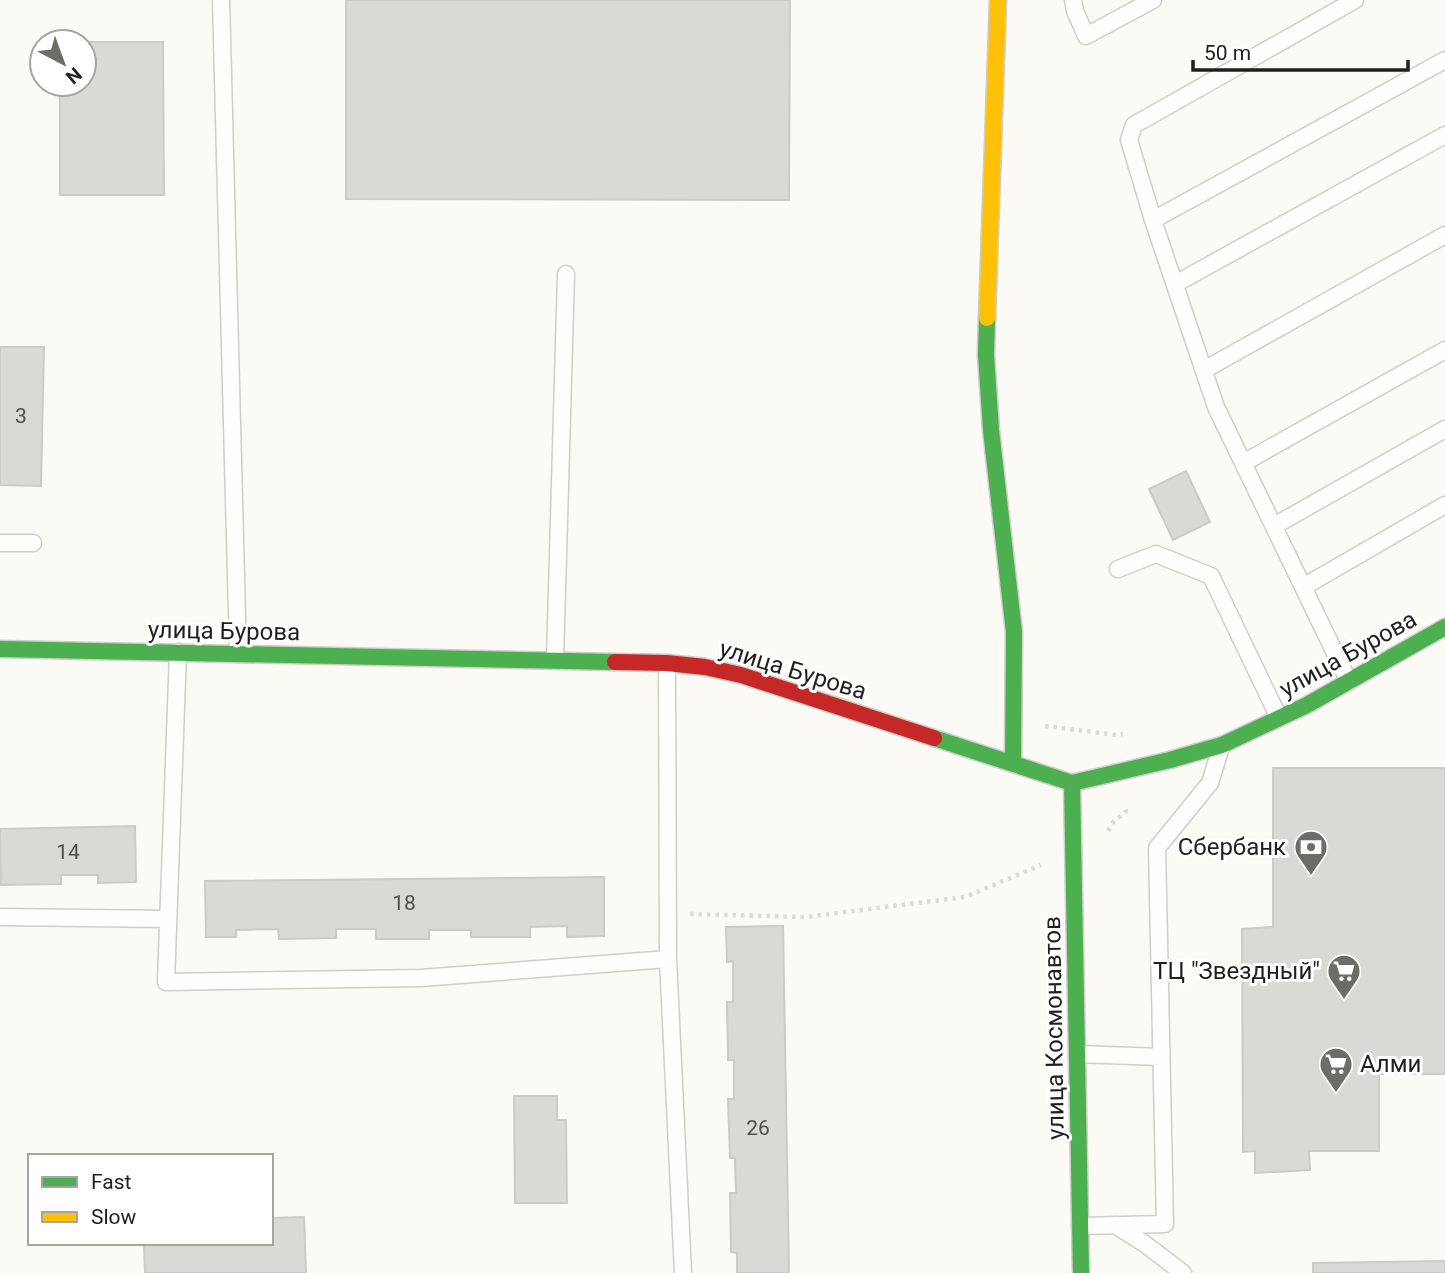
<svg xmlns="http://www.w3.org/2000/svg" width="1445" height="1273" viewBox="0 0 1445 1273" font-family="Roboto,sans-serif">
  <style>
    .building { fill: #dad9d5; stroke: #cccbc6; stroke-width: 2 }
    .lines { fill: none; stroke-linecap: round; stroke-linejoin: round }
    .lane-casing { stroke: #cfceca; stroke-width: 19 }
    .fast-casing { stroke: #cfceca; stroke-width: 19 }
    .slow-casing { stroke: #cfceca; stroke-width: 19 }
    .jam-casing { stroke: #cfceca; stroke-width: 19 }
    .path { stroke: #dddbda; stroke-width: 4.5; stroke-dasharray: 3.5 5; stroke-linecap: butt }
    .lane { stroke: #fffefd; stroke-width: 16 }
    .fast { stroke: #4caf50; stroke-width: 16 }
    .slow { stroke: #ffc107; stroke-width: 16 }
    .jam { stroke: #c62828; stroke-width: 16 }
    .labels { text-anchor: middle; stroke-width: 6; stroke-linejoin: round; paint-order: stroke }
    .number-label { font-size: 21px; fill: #4e4e4a }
    .street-label { font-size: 24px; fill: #201f1b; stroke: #fff }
    .poi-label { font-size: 24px; fill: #201f1b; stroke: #fff; text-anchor: end }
  </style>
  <rect width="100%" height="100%" fill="#fcfaf4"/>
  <path class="building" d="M346 0H790L789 200 346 199Z
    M62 42H163L164 195H60V84H84V42Z
    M0 347H44L41 486 0 485Z
    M1186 471 1210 522 1173 540 1149 489Z
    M1273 768H1445V1074H1379V1151H1309L1310 1170 1255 1173V1151L1243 1152 1242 929 1273 927Z
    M135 826 136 882 98 883V875H61V884L1 885 0 829Z
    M604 877V936L567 937V926L530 927V937H471V930H429V939H376V929H336V938L279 939 278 929 236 930V937H206L205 881Z
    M783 926 789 1273H737V1253L731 1252 730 1193H736L735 1158H730L728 1099H734V1060H728L727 1002H733V961L727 962 726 927Z
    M514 1096H557V1120H566L567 1203H515Z
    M304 1217 306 1273H145L144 1243H271V1218Z
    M1445 1261V1273H1313V1263Z"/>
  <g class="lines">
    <defs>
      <path id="lane" d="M221 0 238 654
        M1073 0 1075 11 1086 36 1153 0
        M1153 220 1445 60
        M1175 284 1445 135
        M1204 370 1445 235
        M1243 463 1445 350
        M1274 526 1445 429
        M0 543H33
        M1118 569 1156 554 1211 576 1279 718
        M1303 587 1445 505
        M178 652 166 982 421 978 668 959
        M555 660 566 274
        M667 663 668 959 683 1273
        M1349 682 1216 407 1153 220 1129 140 1134 125 1355 0
        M0 917 168 919
        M1077 1054 1161 1057
        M1115 1225 1145 1244 1183 1273
        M1080 1226 1165 1224 1157 848 1210 783 1221 747"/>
      <path id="fast" d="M987 318 986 355 991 430 1014 632 1013 764
        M0 649 615 662
        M934 738 1072 783 1170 760 1222 745 1307 705 1445 627
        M1072 783 1081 1273"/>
      <path id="slow" d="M987 318 998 0"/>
      <path id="jam" d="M615 662 667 663 705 667 741 675 934 738"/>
    </defs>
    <use href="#lane" class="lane-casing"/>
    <use href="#fast" class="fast-casing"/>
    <use href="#slow" class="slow-casing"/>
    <use href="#jam" class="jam-casing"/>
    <path class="path" d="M1045 726 1116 735 1123 734
      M1108 831 1114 821 1126 812 1125 805
      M690 914 805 917 965 897 1041 865"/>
    <use href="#lane" class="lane"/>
    <use href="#fast" class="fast"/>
    <use href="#slow" class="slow"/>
    <use href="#jam" class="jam"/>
  </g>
  <defs>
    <symbol id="bank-pin" viewBox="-11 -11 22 30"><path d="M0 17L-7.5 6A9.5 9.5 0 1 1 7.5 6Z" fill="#6d6c67" stroke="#fff"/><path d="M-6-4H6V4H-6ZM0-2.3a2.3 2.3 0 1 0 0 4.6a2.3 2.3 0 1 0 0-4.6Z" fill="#fff"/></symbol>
    <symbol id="supermarket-pin" viewBox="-11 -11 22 30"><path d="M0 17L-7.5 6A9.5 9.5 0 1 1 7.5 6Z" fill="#6d6c67" stroke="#fff"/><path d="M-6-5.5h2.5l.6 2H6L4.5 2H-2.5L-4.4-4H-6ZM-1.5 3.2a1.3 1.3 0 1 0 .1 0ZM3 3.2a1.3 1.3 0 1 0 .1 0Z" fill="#fff"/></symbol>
  </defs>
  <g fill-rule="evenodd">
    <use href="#bank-pin" x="1292" y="828" width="38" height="52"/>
    <use href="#supermarket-pin" x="1325" y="952" width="38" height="52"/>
    <use href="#supermarket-pin" x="1317" y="1045" width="38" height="52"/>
  </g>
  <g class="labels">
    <g class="number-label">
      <text x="21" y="423">3</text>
      <text x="68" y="859">14</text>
      <text x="404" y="910">18</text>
      <text x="758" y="1135">26</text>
    </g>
    <g class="street-label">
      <text transform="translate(224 631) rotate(1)" y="8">улица Бурова</text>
      <text transform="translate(1348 654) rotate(-29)" y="8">улица Бурова</text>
      <text transform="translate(793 670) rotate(17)" y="8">улица Бурова</text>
      <text transform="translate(1054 1028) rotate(-91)" y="8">улица Космонавтов</text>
    </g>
    <g class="poi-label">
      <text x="1286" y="855">Сбербанк</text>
      <text x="1320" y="979">ТЦ "Звездный"</text>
      <text x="1360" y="1072" text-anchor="start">Алми</text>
    </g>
  </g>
  <rect x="28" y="1154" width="245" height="91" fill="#ffffff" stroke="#a6a5a4" stroke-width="2"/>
  <rect x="42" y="1177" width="35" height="10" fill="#4caf50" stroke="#a6a5a4" stroke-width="2"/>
  <text x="91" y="1189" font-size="21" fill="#201f1b">Fast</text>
  <rect x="42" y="1212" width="35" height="10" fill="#ffc107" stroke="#a6a5a4" stroke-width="2"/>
  <text x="91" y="1224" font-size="21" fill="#201f1b">Slow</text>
  <g transform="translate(63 63) rotate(139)"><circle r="33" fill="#ffffff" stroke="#a6a5a4" stroke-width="2"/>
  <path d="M0-5L12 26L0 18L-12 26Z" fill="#6d6c67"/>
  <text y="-10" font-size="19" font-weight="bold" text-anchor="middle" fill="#201f1b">N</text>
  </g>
  <path d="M1193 60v10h215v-10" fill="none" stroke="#201f1b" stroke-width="3.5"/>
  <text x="1204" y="60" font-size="21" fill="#201f1b" stroke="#ffffff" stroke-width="5" paint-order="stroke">50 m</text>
</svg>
